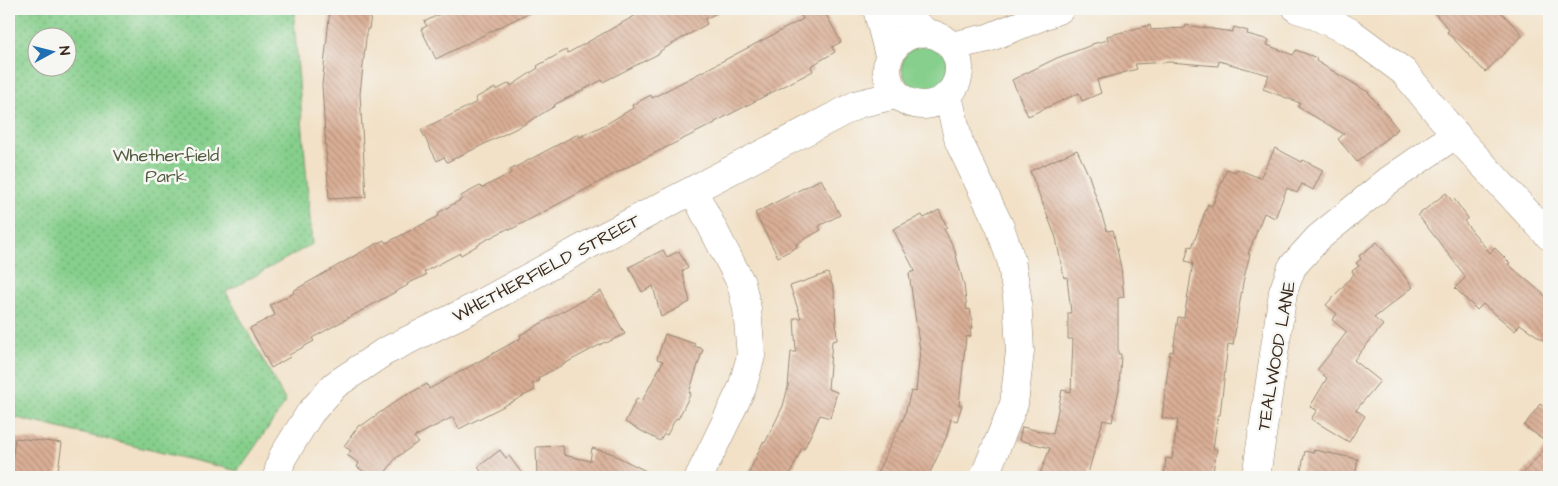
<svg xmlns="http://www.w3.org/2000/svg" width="1558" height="486" viewBox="0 0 1558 486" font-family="'Architects Daughter',sans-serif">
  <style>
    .grass { fill: #86cf8c; stroke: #607c55 }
    .park { fill: url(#park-dots); stroke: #607c55; fill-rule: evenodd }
    .building { fill: url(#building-back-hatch) }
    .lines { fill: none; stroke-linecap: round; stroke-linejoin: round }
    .minor-casing { stroke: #968672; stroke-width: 29 }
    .minor { stroke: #fff; stroke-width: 28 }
    .labels { text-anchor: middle; stroke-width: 5; stroke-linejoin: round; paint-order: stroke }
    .park-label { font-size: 18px; fill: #525c3f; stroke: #f6f6f2 }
    .street-label { font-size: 18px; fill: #3b2a1e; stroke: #f6f6f2 }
  </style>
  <defs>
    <pattern id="park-dots" width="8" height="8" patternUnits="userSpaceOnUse" patternTransform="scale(1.25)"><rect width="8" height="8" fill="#86cf8c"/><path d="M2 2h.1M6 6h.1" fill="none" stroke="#6fa872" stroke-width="1.8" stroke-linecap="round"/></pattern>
    <pattern id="building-back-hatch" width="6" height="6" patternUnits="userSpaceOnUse" patternTransform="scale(1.25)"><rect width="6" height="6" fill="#daaf96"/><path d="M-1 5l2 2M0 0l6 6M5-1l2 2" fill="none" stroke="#b28f7a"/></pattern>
  </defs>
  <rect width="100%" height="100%" fill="#f6f6f2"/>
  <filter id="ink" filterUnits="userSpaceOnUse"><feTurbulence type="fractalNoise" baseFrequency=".02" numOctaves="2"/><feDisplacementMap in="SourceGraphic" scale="10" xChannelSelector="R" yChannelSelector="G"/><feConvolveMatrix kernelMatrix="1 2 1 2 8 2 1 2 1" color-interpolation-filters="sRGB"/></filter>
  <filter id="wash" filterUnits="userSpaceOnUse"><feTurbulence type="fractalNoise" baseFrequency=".0096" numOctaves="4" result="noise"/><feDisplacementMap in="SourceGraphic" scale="20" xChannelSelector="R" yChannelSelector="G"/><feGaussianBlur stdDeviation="1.12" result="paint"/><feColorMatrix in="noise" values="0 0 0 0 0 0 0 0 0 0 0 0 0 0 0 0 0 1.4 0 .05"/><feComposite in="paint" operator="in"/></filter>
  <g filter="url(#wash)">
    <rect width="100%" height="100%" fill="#f2e1c7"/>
    <path class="grass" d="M902 67a23 23 0 1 1 46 0a23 23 0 1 1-46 0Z"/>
    <path class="park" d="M9 9H296L294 20 312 244 226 292 286 402 238 471 9 416ZM38 38H68V68H38Z"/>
    <g id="blocks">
      <path class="building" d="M330 9H372L369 29H367L360 94 366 197 329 199 322 85Z
        M450 9H536L436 59 421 29 427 26 424 22Z
        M647 9H725L705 19 707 24 660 51V53L603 82 602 80 554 105 555 106 523 125 466 153 447 162 444 157 437 161 421 130 477 102 475 98 495 88 496 90 510 83 511 86 538 68 537 66 566 50 568 53Z
        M798 9H823L841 42 832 47 835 52 811 66 813 71 715 122V123L631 165 510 230 509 228 480 243V244L461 255 460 253 424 272 426 275 407 284 408 285 312 338 314 341 289 355 290 357 271 368 250 328 275 315 270 305 294 293 293 291 365 250 384 240 386 243 439 216 438 213 462 199 461 196 480 186 482 188 511 173 510 170 578 134 580 137 608 123 633 108 632 105 651 95 652 98 803 19Z
        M1431 9H1498L1523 35 1485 72 1447 32 1449 30Z
        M1150 25 1151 30 1185 28 1186 25 1232 32 1234 27 1248 31 1247 34 1269 40 1267 45 1293 55 1296 50 1317 58 1316 61 1368 92 1398 129 1357 162 1338 139 1344 134 1298 107 1300 103 1263 89 1269 75 1219 61 1218 66 1169 62 1135 64 1137 69 1097 80 1101 93 1082 101 1079 93 1028 116 1012 80 1057 58 1092 45V44L1108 40 1107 36Z
        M1275 148 1302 162 1303 160 1323 170 1313 190 1302 184 1297 193 1287 188 1275 218 1264 213 1248 254H1250L1243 282 1233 345 1228 344 1220 415H1218L1213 449H1217L1212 477H1164L1166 458 1172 459 1178 420 1162 418 1170 351 1173 352 1178 317 1184 318 1193 263 1185 261 1189 246 1192 247 1208 204 1212 206 1227 169 1235 172 1237 169 1260 178Z
        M1077 150 1089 176 1107 231 1113 230 1121 268 1124 297 1118 298V354H1121L1119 389 1112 422 1103 420 1087 477H1050L1040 474 1050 448 1019 440 1022 427 1053 434 1062 390 1071 392 1073 339H1068V313H1071L1067 277 1064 278 1056 238 1030 171Z
        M821 179 840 215 819 226 821 230 796 244 797 247 778 257 755 213Z
        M1446 193 1452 201 1454 199 1468 218 1464 221 1490 253 1495 248 1510 263 1508 264 1549 299V331L1543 340 1520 324 1515 331 1483 304 1477 310 1455 288 1466 277 1418 215Z
        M939 210 947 227 944 229 954 248 964 285 967 310 970 309 973 328H970L971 336 966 337 959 405H962L957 421 951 419 946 438 928 477H875L904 417 911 391 916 392 920 350 909 273 915 271 893 229 922 215 924 218Z
        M1377 242 1413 287 1374 318 1383 325 1354 360 1380 381 1356 410 1365 416 1349 442 1311 419 1317 410 1310 407 1327 378 1317 370 1347 332 1332 320 1337 314 1326 305 1354 274 1352 271 1359 266 1356 263 1361 259 1359 256Z
        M663 250 667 257 679 251 688 268 682 271 690 302 661 317 653 286 642 292 629 267Z
        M828 273 834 290 837 340 832 341 828 389 837 392 830 418 820 415 804 449 802 448 789 477H747L763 442 765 443 783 406 788 387 791 352H796L794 318H801L790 286Z
        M601 291 625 334 606 343 605 342 538 378 539 381 532 384 535 390 459 429 453 417 414 437 418 442 396 458 382 477H372L357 467 359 463 347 455 351 451 344 446 359 425 361 426 399 399 427 384 429 389 521 338 520 335 572 306Z
        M665 334 695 344 694 346 703 349 689 393H691L678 419 676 418 667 435 664 434 660 441 625 422 637 398 642 401 663 361 657 359Z
        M1540 404 1549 410V443L1524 426Z
        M15 438 62 443 57 477H10Z
        M1549 444V477H1520Z
        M563 446 564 455 590 461 592 448 614 454V455L658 477H537L536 447Z
        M500 450 506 458 509 456 525 477H485L478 467Z
        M1314 450 1358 459 1355 477H1307L1308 472 1301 471 1305 451 1313 453Z"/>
    </g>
  </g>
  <g filter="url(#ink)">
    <use href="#blocks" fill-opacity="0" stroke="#968672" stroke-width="1"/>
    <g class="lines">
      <defs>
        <path id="minor" d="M877 9 889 55
          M897 9 927 33
          M1297 9 1310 13 1350 32 1404 72 1461 141 1549 236
          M887 69a36 36 0 1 1 72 0a36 36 0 1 1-72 0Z
          M951 46 988 38 1060 9
          M948 96 959 142 1000 227 1011 260 1017 296 1020 351 1014 404 984 477
          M693 190 741 283 747 309 751 356 742 388 699 477
          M277 477 282 458 310 413 335 385 384 352 471 309 601 238 858 104 896 95
          M1256 477 1283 292 1292 267 1318 238 1388 181 1456 134"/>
      </defs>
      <use href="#minor" class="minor-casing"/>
      <use href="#minor" class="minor"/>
    </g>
  </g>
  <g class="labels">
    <g class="park-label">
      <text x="166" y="161">Whetherfield<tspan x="166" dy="21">Park</tspan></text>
    </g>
    <g class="street-label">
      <text transform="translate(546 268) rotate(-28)" y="6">WHETHERFIELD STREET</text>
      <text transform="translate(1276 356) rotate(-80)" y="6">TEALWOOD LANE</text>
    </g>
  </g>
  <rect width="1558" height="486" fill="none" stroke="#f6f6f2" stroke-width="30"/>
  <g transform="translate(52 52) rotate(83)"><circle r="24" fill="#f6f6f2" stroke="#aba49d"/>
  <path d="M0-4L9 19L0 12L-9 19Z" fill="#1f6fb2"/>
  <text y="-8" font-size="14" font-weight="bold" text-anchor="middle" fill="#3b2a1e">N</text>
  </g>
</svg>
